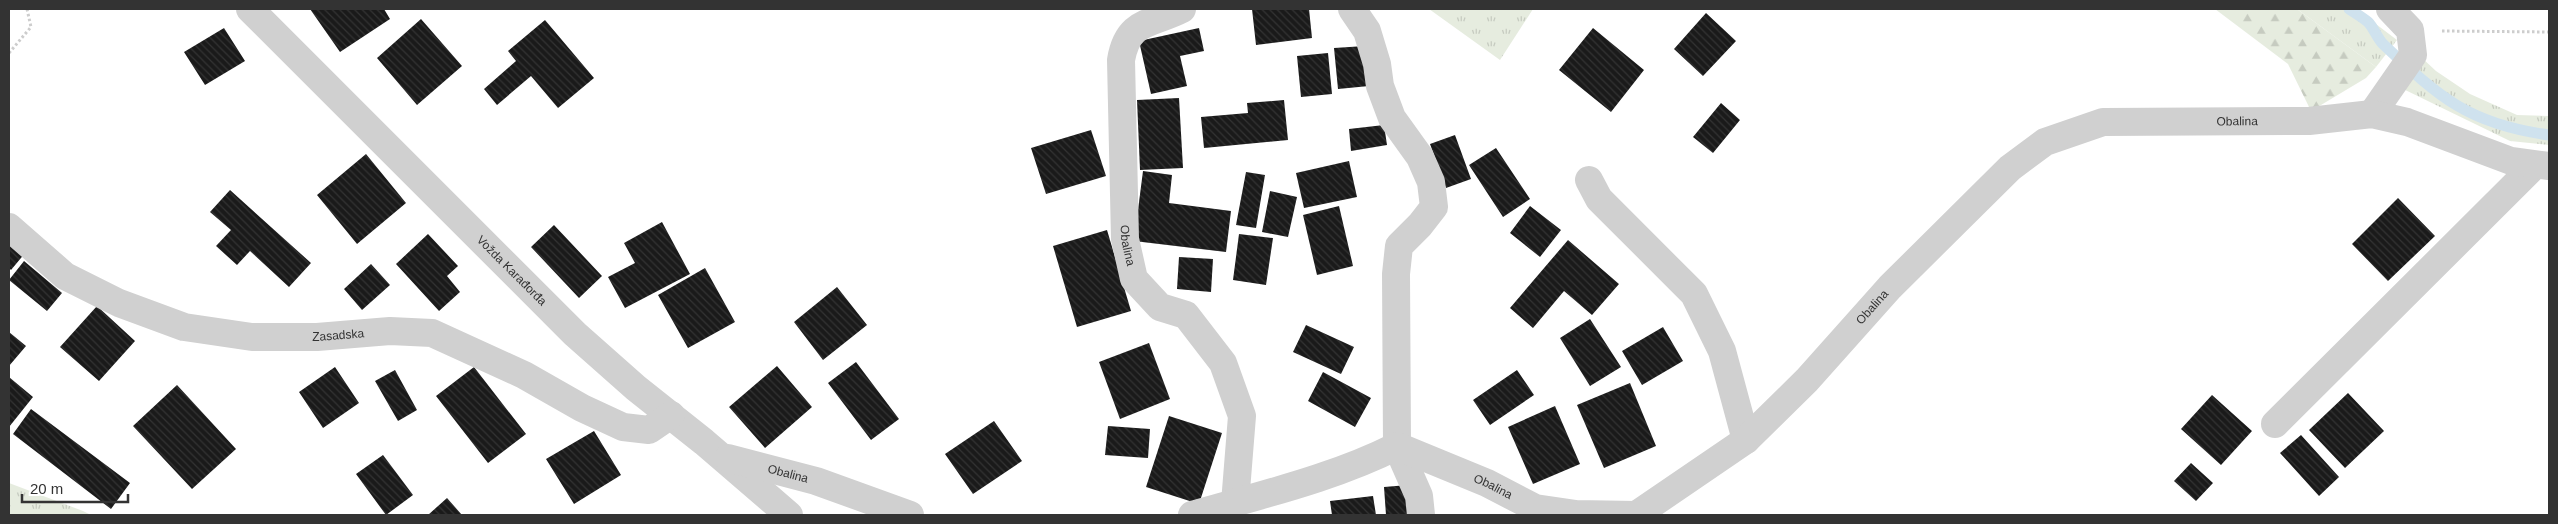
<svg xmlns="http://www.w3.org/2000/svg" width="2558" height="524" viewBox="0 0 2558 524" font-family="Arial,sans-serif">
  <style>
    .grass { fill: url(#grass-tufts) }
    .forest { fill: url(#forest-firs) }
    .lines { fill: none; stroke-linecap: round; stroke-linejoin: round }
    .stream { stroke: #cfe2ee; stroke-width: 11 }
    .building { fill: url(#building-back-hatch) }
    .path { stroke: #cdcdcd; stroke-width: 3; stroke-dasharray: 2.5 2.5; stroke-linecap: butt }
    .minor { stroke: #d0d0d0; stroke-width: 28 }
    .labels { text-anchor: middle; stroke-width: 5; stroke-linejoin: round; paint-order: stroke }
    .street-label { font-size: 12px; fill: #333; stroke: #fff }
  </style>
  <defs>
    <pattern id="grass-tufts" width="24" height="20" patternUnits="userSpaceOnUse" patternTransform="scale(1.25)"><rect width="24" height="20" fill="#e6ecdf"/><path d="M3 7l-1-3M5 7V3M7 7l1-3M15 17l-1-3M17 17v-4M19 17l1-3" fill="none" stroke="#c6cbc0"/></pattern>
    <pattern id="forest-firs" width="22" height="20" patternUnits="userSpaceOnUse" patternTransform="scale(1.25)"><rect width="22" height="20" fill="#e6ecdf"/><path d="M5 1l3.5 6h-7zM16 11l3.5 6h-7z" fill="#c6cbc0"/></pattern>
    <pattern id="building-back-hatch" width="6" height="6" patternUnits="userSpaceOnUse" patternTransform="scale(1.25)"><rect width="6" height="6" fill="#1a1a1a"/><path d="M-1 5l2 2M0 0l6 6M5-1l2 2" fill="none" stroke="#333"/></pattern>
  </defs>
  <rect width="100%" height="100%" fill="#fff"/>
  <path class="grass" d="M1429 9H1533L1500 60Z
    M2297 9H2356L2397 40 2376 67Z
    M2421 57 2436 71 2470 94 2517 115 2549 116V145L2510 141 2397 86Z
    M9 483 83 511 91 515H9Z"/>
  <path class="forest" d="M2215 9H2297L2376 67 2366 78 2311 111 2288 64Z"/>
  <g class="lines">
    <path class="stream" d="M2349 9C2355 13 2362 17 2368 22 2374 28 2377 38 2383 44 2440 98 2469 124 2549 135"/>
  </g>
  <path class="building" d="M310 9H384L390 19 340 52Z
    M1252 9H1309L1312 38 1256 45Z
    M1706 13 1736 41 1703 76 1674 49Z
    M421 19 462 66 417 105 377 58Z
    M545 20 594 78 558 108 531 76 497 105 484 89 516 61 508 51Z
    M224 28 245 61 205 85 184 52Z
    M1199 28 1204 51 1180 56 1187 86 1151 94 1139 41Z
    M1593 28 1644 70 1611 112 1559 70Z
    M1365 46 1369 86 1338 89 1334 48Z
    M1328 53 1332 94 1301 97 1297 56Z
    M1179 98 1183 168 1140 170 1137 100Z
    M1284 100 1288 140 1204 148 1201 117 1248 113 1247 103Z
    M1721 103 1740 120 1713 153 1693 137Z
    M1384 125 1387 145 1351 151 1349 129Z
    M1091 130 1106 176 1046 194 1031 148Z
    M1455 135 1471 179 1446 188 1430 144Z
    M1496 148 1530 199 1503 217 1469 165Z
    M366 154 406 203 357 244 317 195Z
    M1349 161 1357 197 1304 208 1296 173Z
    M1143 171 1172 175 1169 203 1231 211 1226 252 1134 241Z
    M1246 172 1265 175 1256 228 1236 225Z
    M230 190 311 263 289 287 250 251 237 265 216 246 231 230 210 212Z
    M1270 191 1297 197 1288 237 1262 232Z
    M2398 198 2435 236 2388 281 2352 244Z
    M1339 206 1353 266 1317 275 1303 215Z
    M1530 206 1561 230 1540 257 1510 233Z
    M662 222 690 274 625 308 608 277 635 263 624 243Z
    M554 225 602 276 579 298 531 247Z
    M1107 230 1131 311 1077 327 1053 246Z
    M428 234 458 266 447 276 460 292 439 311 396 264Z
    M1239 234 1273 238 1266 285 1233 280Z
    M9 237 26 252 11 270 9 268Z
    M1568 240 1619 284 1592 315 1564 291 1533 328 1510 308Z
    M1179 257 1213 259 1211 292 1177 289Z
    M24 261 62 293 47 311 9 280Z
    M371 264 390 285 362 310 344 289Z
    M705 268 735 322 688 348 658 295Z
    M837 287 867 325 823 360 794 322Z
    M97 306 135 341 99 381 60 347Z
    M1590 319 1621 367 1590 386 1560 338Z
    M1306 325 1354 347 1341 374 1293 352Z
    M1663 327 1683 361 1642 385 1622 351Z
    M9 332 26 346 9 366Z
    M1149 343 1170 399 1120 419 1099 362Z
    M856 362 899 419 871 440 828 383Z
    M777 366 812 407 765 448 729 407Z
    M335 367 359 403 323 428 299 392Z
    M474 367 526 434 488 463 436 396Z
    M395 370 417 410 398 421 375 381Z
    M1517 370 1534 395 1490 425 1473 400Z
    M1323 372 1371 398 1355 427 1308 401Z
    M9 377 33 397 9 427Z
    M1630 383 1656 446 1604 468 1577 405Z
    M177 385 236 449 192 489 133 426Z
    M2348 393 2384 431 2345 468 2309 430Z
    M2212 395 2252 431 2221 465 2181 429Z
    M1555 406 1580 464 1533 484 1508 427Z
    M31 409 130 483 111 509 13 434Z
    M1169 416 1222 433 1199 504 1146 487Z
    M994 421 1022 461 973 494 945 454Z
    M1108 426 1150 429 1148 458 1105 455Z
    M594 431 621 475 574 504 546 459Z
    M2301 435 2339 477 2319 496 2280 453Z
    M383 455 413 495 386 515 356 474Z
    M2191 463 2213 483 2196 501 2174 481Z
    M1408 485 1410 515H1386L1384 487Z
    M1373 496 1376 515H1332L1330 501Z
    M447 498 462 515H428Z"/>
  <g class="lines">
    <path class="path" d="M2442 31 2549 32
      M9 53 31 27 27 9"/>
    <g class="minor">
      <path id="s1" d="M250 9 575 334 636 388 704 442 789 515"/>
      <path id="s2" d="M1182 9C1151 25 1128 19 1121 60L1125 239 1134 279 1160 307 1186 315 1223 363 1242 416 1235 503"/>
      <path d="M1352 9 1367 31 1377 64 1380 86 1392 118 1420 157 1431 182 1434 207 1420 225 1399 246 1396 274 1397 446 1419 496 1421 515"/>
      <path d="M2372 114 2413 55 2410 30 2390 9"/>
      <path d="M1589 180 1599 199 1694 294 1722 351 1746 440"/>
      <path id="s3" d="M9 227 65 276 119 303 184 327 252 337H317L390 331 432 333 524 375 582 408 623 427 649 430 671 415"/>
      <path d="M2275 424 2535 165"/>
      <path id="s4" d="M728 458 816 481 910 515"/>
      <path id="s5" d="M1192 515C1260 495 1334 478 1397 446L1487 483 1535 508 1576 514 1636 515 1746 440 1807 380 1890 287 2010 168 2045 142 2103 122 2309 121 2372 114 2407 122 2511 161 2549 166"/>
    </g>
  </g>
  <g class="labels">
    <g class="street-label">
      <text dy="4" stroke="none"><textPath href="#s5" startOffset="1221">Obalina</textPath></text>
      <text dy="4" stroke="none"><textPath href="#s2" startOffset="271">Obalina</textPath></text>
      <text dy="4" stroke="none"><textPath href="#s1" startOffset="370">Vožda Karađorđa</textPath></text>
      <text dy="4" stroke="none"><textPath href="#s5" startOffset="786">Obalina</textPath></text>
      <text dy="4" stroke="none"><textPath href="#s3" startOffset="359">Zasadska</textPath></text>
      <text dy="4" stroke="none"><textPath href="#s4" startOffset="62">Obalina</textPath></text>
      <text dy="4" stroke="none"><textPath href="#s5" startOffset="321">Obalina</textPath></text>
    </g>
  </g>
  <rect width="2558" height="524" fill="none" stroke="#333333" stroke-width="20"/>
  <path d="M22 494v8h106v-8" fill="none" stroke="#333333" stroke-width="2.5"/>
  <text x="30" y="494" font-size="15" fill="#333333" stroke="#ffffff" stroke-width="4" paint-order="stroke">20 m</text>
</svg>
